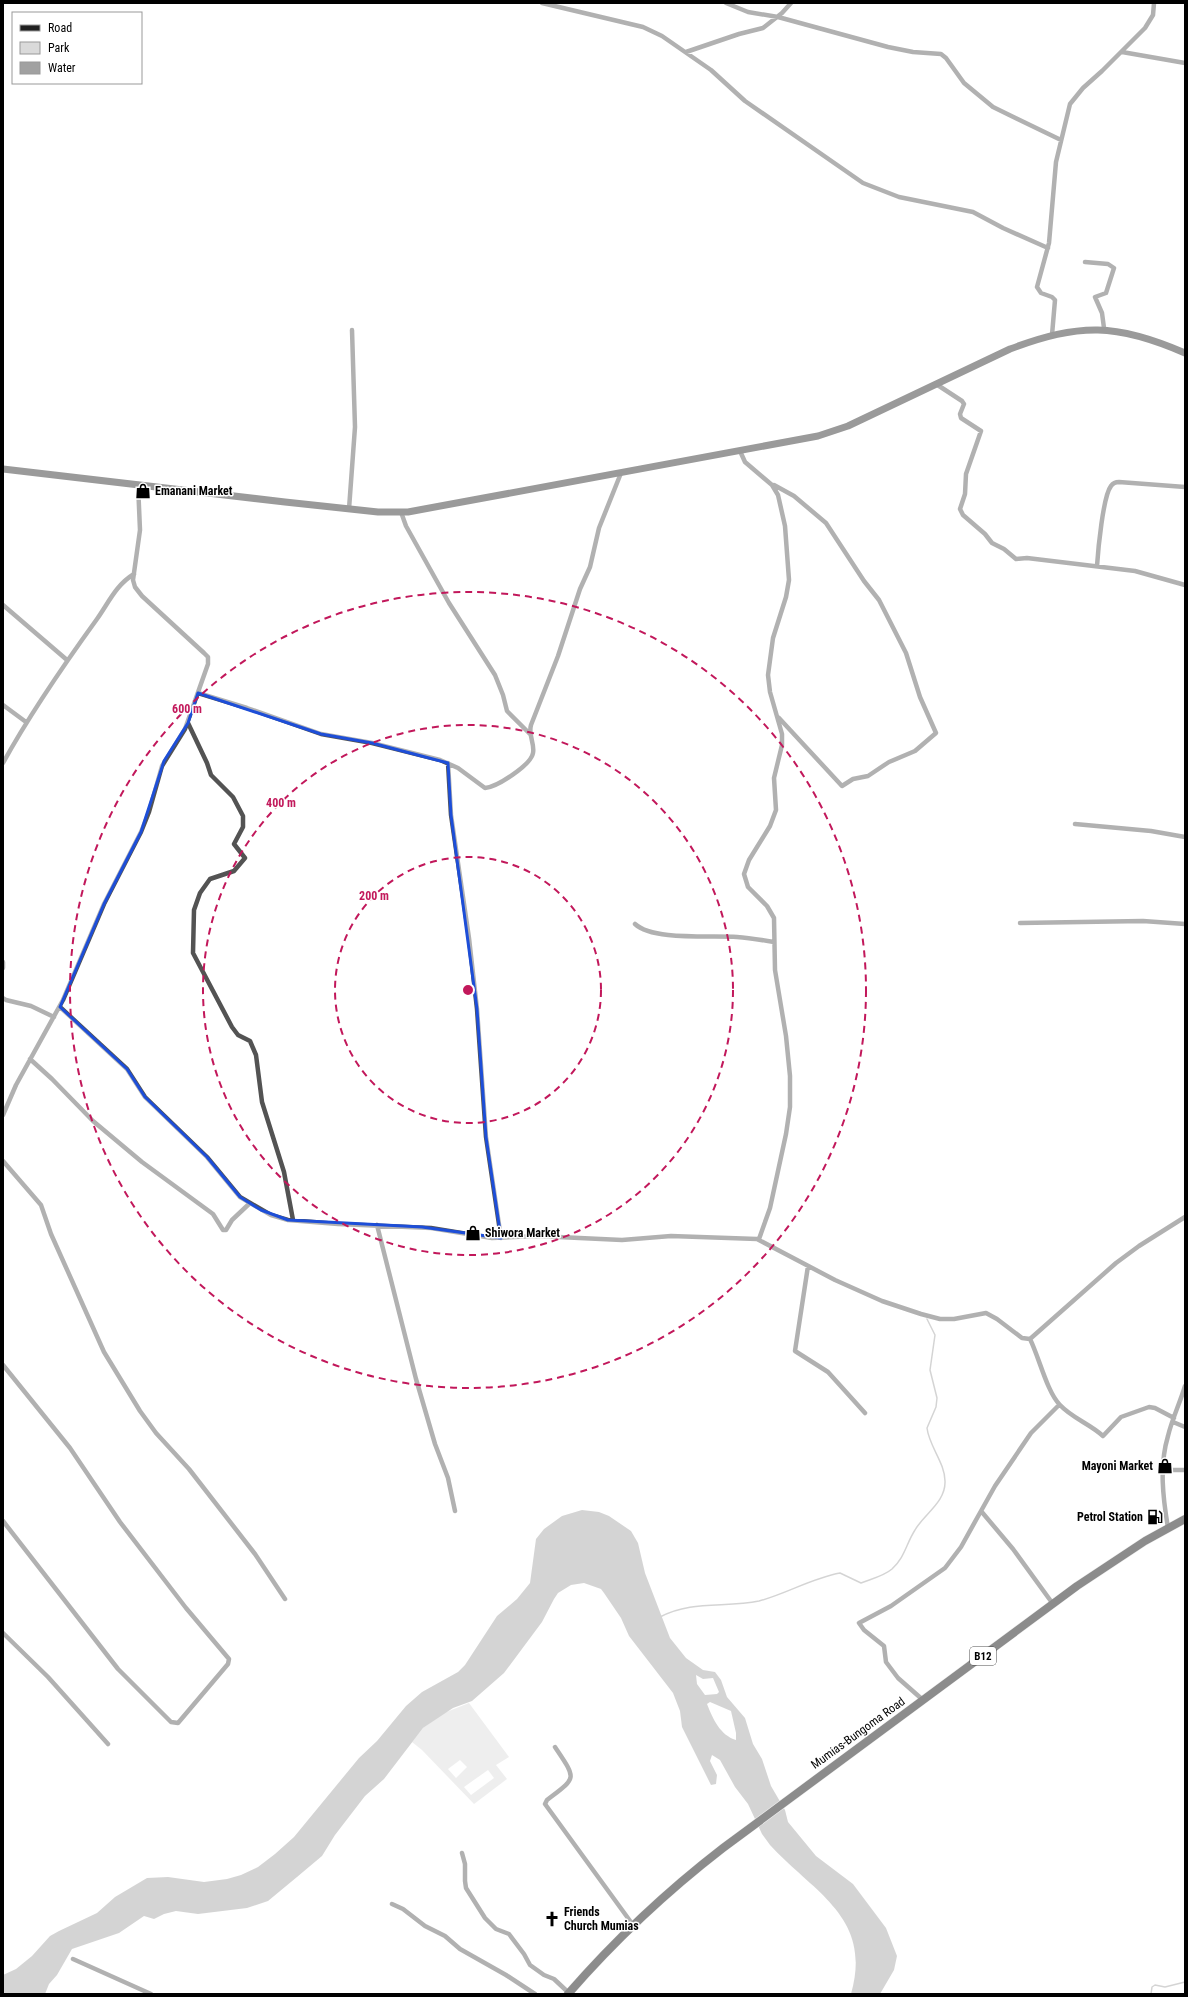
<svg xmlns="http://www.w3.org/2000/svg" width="1188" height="1997" viewBox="0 0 1188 1997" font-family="'Roboto Condensed',sans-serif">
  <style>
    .green { fill: #dadada; fill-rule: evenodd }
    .water { fill: #a1a1a1; fill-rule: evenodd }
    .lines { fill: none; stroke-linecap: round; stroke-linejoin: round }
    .stream { stroke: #a1a1a1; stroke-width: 1.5 }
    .highway-casing { stroke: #dbdbdb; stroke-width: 9 }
    .street { stroke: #535353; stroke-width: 4.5 }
    .secondary { stroke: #202020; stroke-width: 7 }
    .highway { stroke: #000; stroke-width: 8 }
    .marked { fill: none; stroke: #1d4ed8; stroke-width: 3; stroke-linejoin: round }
    .ring { fill: none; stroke: #c2185b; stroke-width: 2; stroke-dasharray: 7 5 }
    .labels { text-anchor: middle; stroke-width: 3; stroke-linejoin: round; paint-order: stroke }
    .shield { fill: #fff; stroke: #4c4c4c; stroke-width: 1 }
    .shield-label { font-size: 11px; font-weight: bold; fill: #000 }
    .poi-label { font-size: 12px; font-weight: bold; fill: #000; stroke: #fff; text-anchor: start }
    .street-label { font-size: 12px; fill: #000; stroke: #fff }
    .centre { fill: #c2185b; stroke: #fff; stroke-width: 2 }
    .ring-label { font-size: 12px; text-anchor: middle; font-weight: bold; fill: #c2185b; stroke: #fff; stroke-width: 3; stroke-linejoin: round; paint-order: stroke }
  </style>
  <rect width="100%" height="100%" fill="#fff"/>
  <path class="green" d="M469 1703 509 1757 496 1765 507 1779 474 1804 422 1750 412 1742 423 1728 444 1713ZM460 1760 467 1767 456 1778 448 1769ZM488 1770 494 1778 471 1795 464 1787Z"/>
  <path class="water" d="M582 1510 599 1512 609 1516 631 1531 638 1543 645 1573 670 1638 686 1658 703 1670 715 1672 721 1680 727 1697 745 1718 753 1744 762 1759 771 1786 785 1810 788 1822 816 1856 853 1884 886 1928 897 1956 894 1970 880 1994H851C873 1917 814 1893 770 1845L762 1834 748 1804 735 1787 720 1760 712 1755 710 1761 717 1775 716 1784 711 1785 682 1727 680 1711 673 1693 629 1636 621 1618 604 1593 601 1589 584 1583 571 1585 558 1593 554 1599 542 1622 504 1673 472 1701 453 1708 423 1728 384 1779 365 1796 335 1835 322 1856 297 1877 268 1901 247 1908 198 1914 176 1911 164 1914 154 1919 144 1916 119 1933 72 1949 57 1975 49 1984 45 1994H3V1975L16 1969 32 1956 50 1936 59 1931 97 1913 115 1897 147 1878 168 1877 204 1882 227 1879 241 1875 258 1867 275 1854 294 1837 359 1758 377 1741 406 1706 422 1692 458 1672 465 1665 497 1616 517 1599 530 1583 536 1539 544 1529 562 1516ZM696 1675 703 1679 713 1678 719 1692 717 1694 705 1695 697 1684ZM710 1702 731 1711 736 1733V1740C720 1735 713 1719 707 1704Z"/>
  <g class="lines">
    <path class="stream" d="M660 1617C691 1600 725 1608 759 1601 786 1594 812 1578 840 1573L861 1583C871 1579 884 1576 892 1569 905 1557 906 1544 915 1530 924 1514 946 1502 945 1481 945 1463 929 1446 927 1428L936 1407 937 1398 930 1370 935 1335 927 1319
      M1151 1994 1152 1987 1155 1985 1165 1987 1185 1982"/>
    <defs>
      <path id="highway" d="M568 1994C615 1940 666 1892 723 1848L1077 1586 1145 1541 1185 1519"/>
    </defs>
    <use href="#highway" class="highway-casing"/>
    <path class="street" d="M542 3 643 27 662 36 711 70 745 101 863 183 899 197 973 212 1003 228 1048 248
      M726 3 748 12 778 17 888 47 913 52 941 54 946 58 964 83 993 107 1061 140
      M686 52 739 34 763 28 782 13 791 3
      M1122 52 1185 63
      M1085 262 1108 264 1114 268 1106 293 1095 297 1102 313 1104 328
      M1052 335 1055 300 1052 297 1041 293 1037 287 1049 243 1056 162 1070 104 1083 88 1102 71 1145 28 1153 15 1154 3
      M936 384 962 401 964 404 960 414 961 418 981 431 966 474 965 494 960 509 963 515 985 534 992 543 1004 549 1016 559 1027 558 1135 571 1185 585
      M740 451 745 462 772 485 778 495 785 526 789 580 786 597 773 638 768 675 770 692 782 734V745L774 778 776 810 770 826 749 860 744 874 748 887 767 906 774 918 775 970 786 1036 790 1076V1107L786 1134 770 1208 759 1239
      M774 485 794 496 826 523 864 581 879 600 906 653 920 697 936 733 915 751 889 762 868 776 853 779 842 786 779 718
      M349 509 355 427 352 330
      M401 512 406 526 449 603 495 675 503 695 507 711 530 734
      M1097 566C1098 551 1103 496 1111 486 1113 483 1116 482 1119 482L1185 487
      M3 605 67 660
      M198 693 247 708 321 734 372 743 440 760 458 768 485 788C497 787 531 765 533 753 535 744 528 735 531 725L558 656 580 589 590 567 599 528 621 473
      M3 705 26 722
      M188 723 207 763 211 775 233 797 243 816V827L234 844 245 858 234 871 210 879 200 893 194 910 193 953 232 1027 238 1035 250 1041 256 1055 262 1102 284 1172 293 1220
      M3 763C31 712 63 666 97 619 109 602 116 585 134 574
      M448 763 451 815 469 938 477 1009 486 1137 501 1238
      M1075 824 1151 831 1185 837
      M1020 923 1143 921 1185 924
      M635 924C653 941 712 935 737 937 750 938 762 940 774 942
      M3 962V968
      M3 998 6 1000 31 1006 54 1017
      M60 1007 127 1069 145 1097 207 1157 240 1197 271 1215 288 1220 338 1224 431 1228 492 1238 537 1236 622 1240 671 1236 757 1239 835 1280 882 1301 921 1314 940 1319H954L986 1313 997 1319 1022 1338 1030 1339 1116 1263 1139 1246 1185 1217
      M30 1059 52 1079 93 1121 142 1162 213 1214 223 1230H226L232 1220 249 1204
      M3 1115 16 1085 63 1000 104 904 141 832 149 812 162 766 185 729 208 664V657L204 653 142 596 135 587 133 580 140 530 138 484
      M3 1161 41 1205 51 1234 104 1352 140 1411 156 1433 189 1469 255 1554 285 1599
      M377 1225 416 1379 435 1444 448 1478 455 1511
      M808 1266 795 1351 828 1372 865 1413
      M1030 1339C1039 1357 1047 1392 1060 1405 1072 1418 1090 1424 1103 1436L1121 1417 1149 1407 1155 1408 1174 1418
      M3 1365 70 1448 120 1522 186 1608 229 1659 228 1664 178 1723 171 1722 118 1669 3 1521
      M1173 1422 1185 1427
      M1163 1470H1185
      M1168 1528C1163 1498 1159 1466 1168 1436 1172 1419 1180 1403 1185 1386
      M1053 1604 1013 1549 981 1511 995 1486 1031 1433 1059 1405
      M3 1633 48 1677 108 1744
      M923 1700 898 1678 886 1662 884 1646 864 1630 859 1623 891 1606 945 1568 961 1547 981 1511
      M555 1747C577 1780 577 1777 547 1800L545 1804 633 1925
      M462 1853 465 1864V1881L466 1888 485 1918 496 1929 509 1934 524 1954 530 1965 544 1975 554 1979 570 1994
      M392 1904 403 1909 425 1926 445 1936 460 1949 506 1975 535 1994
      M73 1959 151 1994"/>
    <path class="secondary" d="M3 469 285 502 378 512H408L818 436 848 426 1010 349C1080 323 1116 323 1185 353"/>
    <use href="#highway" class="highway"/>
  </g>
  <path d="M0 0H1188V1997H0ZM198 693 321 734 372 743 448 763 451 815 477 1009 486 1137 501 1238 422 1227 288 1220 261 1210 240 1197 207 1157 145 1097 127 1069 60 1007 104 904 141 832 164 761 188 723Z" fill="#fff" fill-opacity=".55" fill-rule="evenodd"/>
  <path class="marked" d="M198 693 321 734 372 743 448 763 451 815 477 1009 486 1137 501 1238 422 1227 288 1220 261 1210 240 1197 207 1157 145 1097 127 1069 60 1007 104 904 141 832 164 761 188 723Z"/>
  <g class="ring">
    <circle cx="468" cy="990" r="133"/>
    <circle cx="468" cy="990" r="265"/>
    <circle cx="468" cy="990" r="398"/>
  </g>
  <defs>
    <symbol id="shop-bare" viewBox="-9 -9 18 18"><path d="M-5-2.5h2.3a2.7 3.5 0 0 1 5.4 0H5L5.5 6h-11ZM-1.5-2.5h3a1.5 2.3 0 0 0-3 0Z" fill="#000" stroke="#fff" stroke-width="2.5" paint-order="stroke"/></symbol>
    <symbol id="fuel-bare" viewBox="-9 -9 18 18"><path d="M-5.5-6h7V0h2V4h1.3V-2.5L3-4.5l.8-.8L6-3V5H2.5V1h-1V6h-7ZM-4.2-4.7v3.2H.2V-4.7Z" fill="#000" stroke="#fff" stroke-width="2.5" paint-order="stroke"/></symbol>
    <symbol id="church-bare" viewBox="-9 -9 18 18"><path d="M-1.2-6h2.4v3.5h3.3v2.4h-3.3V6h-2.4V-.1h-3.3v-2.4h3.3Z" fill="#000" stroke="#fff" stroke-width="2.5" paint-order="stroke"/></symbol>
  </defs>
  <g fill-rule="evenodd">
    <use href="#shop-bare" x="132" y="480" width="22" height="22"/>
    <use href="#shop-bare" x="462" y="1222" width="22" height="22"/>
    <use href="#shop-bare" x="1154" y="1455" width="22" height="22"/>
    <use href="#fuel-bare" x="1144" y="1506" width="22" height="22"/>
    <use href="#church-bare" x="541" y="1908" width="22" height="22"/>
  </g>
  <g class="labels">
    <rect class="shield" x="970" y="1647" width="26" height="18" rx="3"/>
    <g class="shield-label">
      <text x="983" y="1660">B12</text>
    </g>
    <g class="poi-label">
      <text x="155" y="495">Emanani Market</text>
      <text x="485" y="1237">Shiwora Market</text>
      <text x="1153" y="1470" text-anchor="end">Mayoni Market</text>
      <text x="1143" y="1521" text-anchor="end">Petrol Station</text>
      <text x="564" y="1916">Friends<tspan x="564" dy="14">Church Mumias</tspan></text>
    </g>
    <g class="street-label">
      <text transform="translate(858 1733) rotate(-36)" y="4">Mumias-Bungoma Road</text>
    </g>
  </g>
  <circle cx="468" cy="990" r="6" class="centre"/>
  <g class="ring-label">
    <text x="187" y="713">600 m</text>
    <text x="281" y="807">400 m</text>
    <text x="374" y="900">200 m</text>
  </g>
  <rect width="1188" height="1997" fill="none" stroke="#000000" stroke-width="8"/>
  <rect x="12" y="12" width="130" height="72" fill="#ffffff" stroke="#999999"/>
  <rect x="20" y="25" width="20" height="6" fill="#202020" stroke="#999999"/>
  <text x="48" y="32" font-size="12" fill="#000000">Road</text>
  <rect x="20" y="42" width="20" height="12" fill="#dadada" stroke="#999999"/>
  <text x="48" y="52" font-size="12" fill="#000000">Park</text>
  <rect x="20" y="62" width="20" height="12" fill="#a1a1a1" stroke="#999999"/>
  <text x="48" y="72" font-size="12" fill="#000000">Water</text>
</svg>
